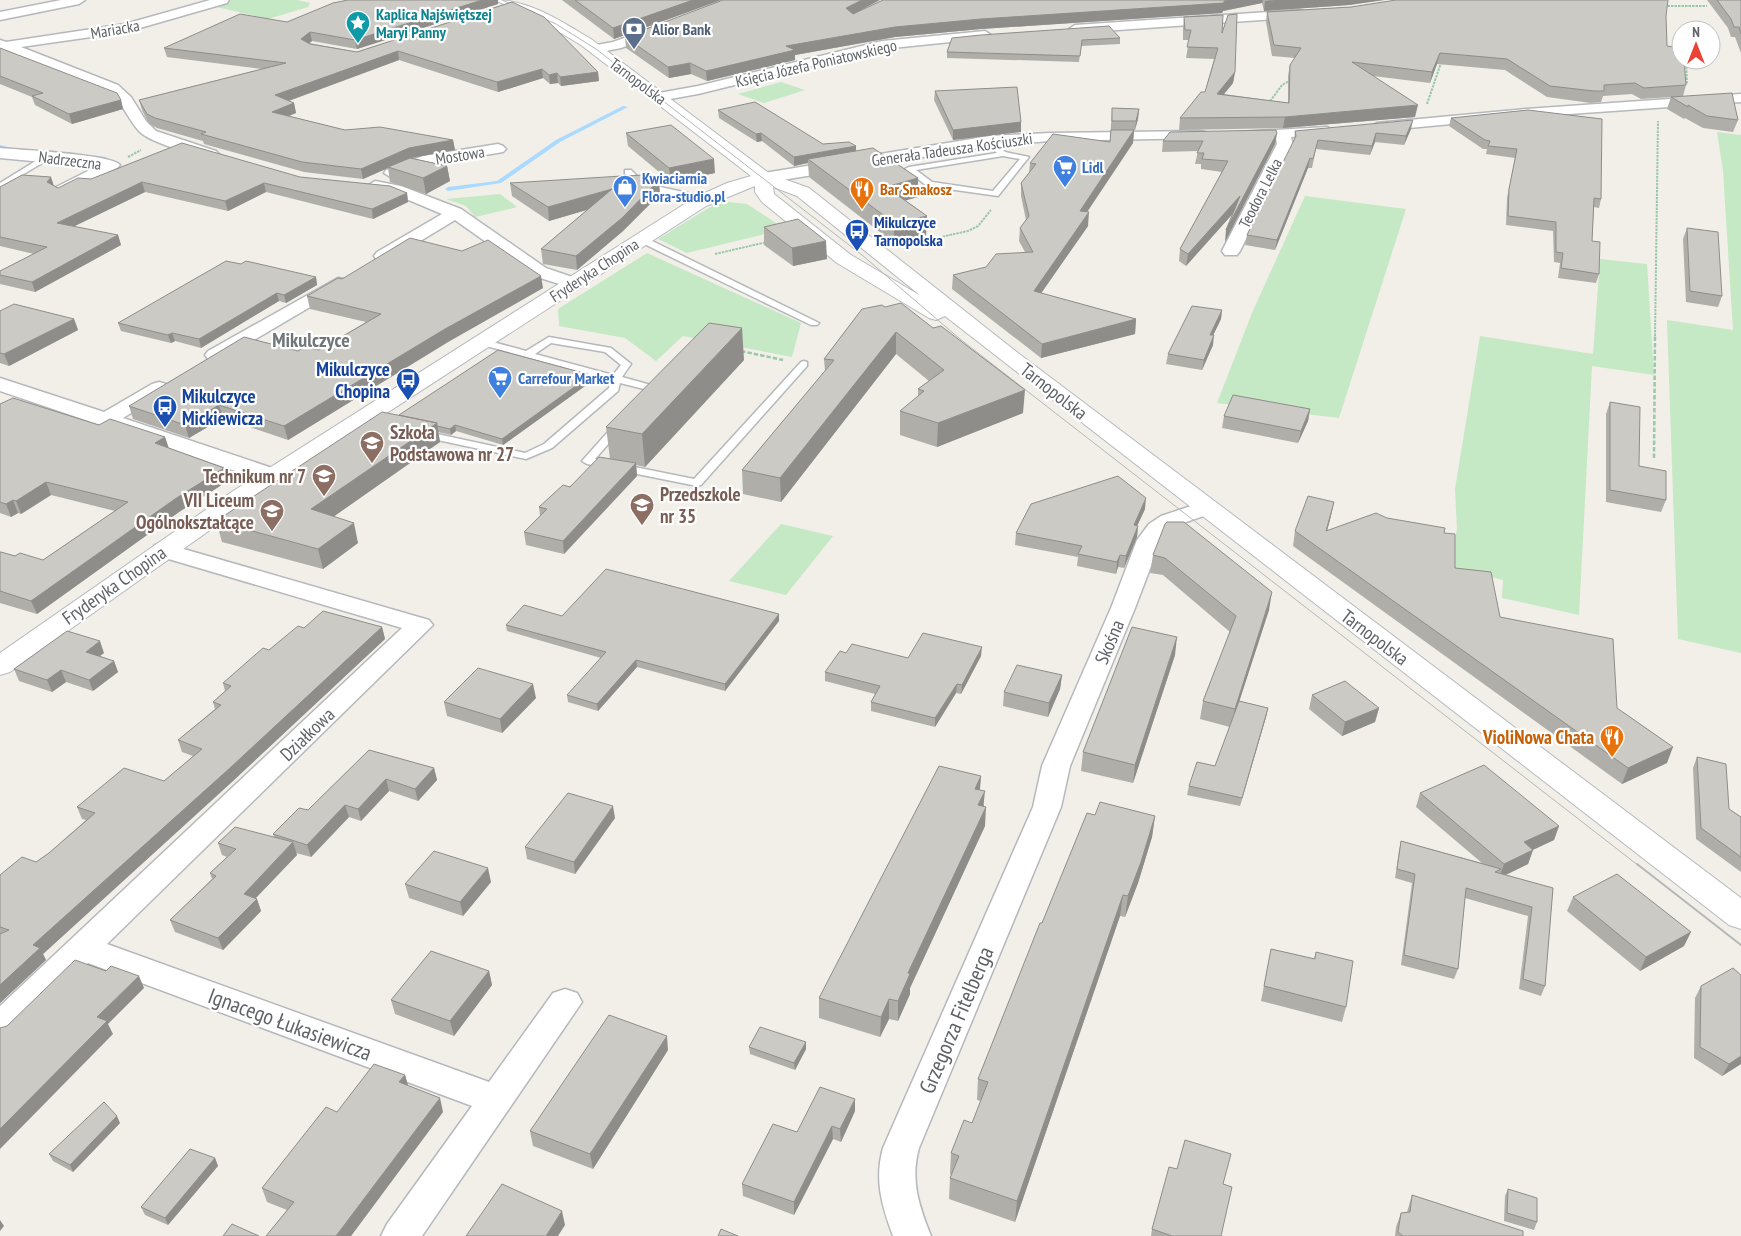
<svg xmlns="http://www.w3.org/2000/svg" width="1741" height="1236" viewBox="0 0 1741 1236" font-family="'PT Sans Narrow',sans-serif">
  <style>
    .green { fill: #c5e8c5 }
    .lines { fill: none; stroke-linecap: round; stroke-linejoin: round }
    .stream { fill: #aadaff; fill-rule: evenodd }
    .lane-casing { stroke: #b5b8bc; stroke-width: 3 }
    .street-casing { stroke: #b5b8bc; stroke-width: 3 }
    .secondary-casing { stroke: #b6babf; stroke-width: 2 }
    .path-far1 { stroke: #9cc7a9; stroke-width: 2; stroke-dasharray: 2.5 1; stroke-linecap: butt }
    .path { stroke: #9cc7a9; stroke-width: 2.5; stroke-dasharray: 4.5 2; stroke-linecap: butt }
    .lane { fill: #fff; fill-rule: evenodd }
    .street { fill: #fff; fill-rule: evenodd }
    .secondary { fill: #fff; fill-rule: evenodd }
    .tram-far1 { stroke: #b6b7b8; stroke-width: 1 }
    .tram { stroke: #b6b7b8; stroke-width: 2 }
    .wall { fill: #afaea9 }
    .shaded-wall { fill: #8f8d8a }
    .building { fill: #cccac5; stroke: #8f8d8a }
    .labels { text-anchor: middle; stroke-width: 4.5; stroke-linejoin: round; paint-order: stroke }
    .far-culture-label { font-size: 16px; font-weight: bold; fill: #0d838f; stroke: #fff; text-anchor: start }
    .far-street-label { font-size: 16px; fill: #5f6368; stroke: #fff }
    .far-service-label { font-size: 16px; font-weight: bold; fill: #4e5e75; stroke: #fff; text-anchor: start }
    .far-shop-label { font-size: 16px; font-weight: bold; fill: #366cbe; stroke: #fff; text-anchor: start }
    .far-food-label { font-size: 16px; font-weight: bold; fill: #c56008; stroke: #fff; text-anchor: start }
    .far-transit-label { font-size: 16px; font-weight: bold; fill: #164399; stroke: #fff; text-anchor: start }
    .transit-label { font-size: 19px; font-weight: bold; fill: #164399; stroke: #fff; text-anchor: end }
    .street-label { font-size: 19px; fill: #5f6368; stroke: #fff }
    .education-label { font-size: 19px; font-weight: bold; fill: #785e54; stroke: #fff; text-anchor: start }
    .food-label { font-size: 19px; font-weight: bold; fill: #c56008; stroke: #fff; text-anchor: end }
    .far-district-label { font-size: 20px; font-weight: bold; fill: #70757a; stroke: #fff }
    .near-street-label { font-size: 22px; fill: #5f6368; stroke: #fff }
  </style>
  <rect width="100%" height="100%" fill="#f1efe8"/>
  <path class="green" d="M232 0H297L310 3 308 7 268 19 213 6Z
    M781 82 805 90 764 103 738 94Z
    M1717 132 1741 135V653L1678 639 1667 320 1733 330 1723 171Z
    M500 194 517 207 475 217 466 206 446 199Z
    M1305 196 1406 209 1339 418 1217 403 1252 313Z
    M720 201 747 204 785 229 687 253 658 239Z
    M647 253 801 323 792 357 683 336 656 361 625 338 559 326 558 309Z
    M1600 259 1647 264 1654 375 1592 366 1579 615 1502 598 1503 580 1454 568 1453 546 1457 530 1455 489 1480 336 1593 354Z
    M781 524 833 536 786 595 729 581Z"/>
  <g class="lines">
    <path class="stream" d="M623 106 628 107 560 142 501 183 448 191 445 189 448 187 497 181 556 140Z
      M0 145 20 150 17 152 0 149Z
      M89 155 106 157 109 159 106 161 87 158 86 157Z"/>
    <defs>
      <path id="lane" d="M987 139H993L1005 152 1029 157 998 196 927 186 905 169 909 167 997 153 987 143ZM1003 156 1020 159 993 191 932 182 916 170Z
        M47 154 54 156 0 188V183Z
        M625 170H631L638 177 656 186 710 198 706 200C678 195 647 194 625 174Z
        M638 237H644L819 323 817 325H811L638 241Z
        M549 337 611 348 631 364 622 377 658 387 659 389 654 396 650 397 645 394 648 390 620 383 618 391 552 448 526 459 419 436V432L423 431 525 453 544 444 609 388 610 380 479 344 477 342 482 339 526 351ZM551 343 605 352 621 365 613 375 535 354Z
        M804 361 807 362V366L701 485 697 486 587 464 582 461 615 424 619 423 624 426 595 459 694 479 801 362Z"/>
      <path id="street" d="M61 0H85L79 4 0 20V12Z
        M210 0H229L227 3 126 32 21 47 118 85 131 97 146 121 156 131 216 151 219 154 216 157 211 159C193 154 150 143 139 131 127 118 123 102 108 91L0 49V40L6 42 125 24Z
        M1299 10 1303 11 1305 14 1303 17 1075 33 1069 29 1075 25Z
        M658 26 662 27 664 30 662 33 621 48 596 53 589 49 591 46 613 42Z
        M985 31 991 35 990 38 882 49 698 94 659 101 652 97 659 93 698 86 882 41Z
        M1741 94V102L1526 117 1377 131 1370 127 1377 123 1526 109Z
        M1327 127 1334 131 1332 134 1291 137 1293 144 1240 251 1237 255H1225L1222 251 1277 144 1276 138H1238L1236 135 1238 132Z
        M1200 131 1205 132 1207 135 1205 138 1050 141 990 146 764 183 756 178 764 173 990 136 1050 133Z
        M498 144 503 146 506 149 503 152 426 165 392 178 384 173 386 170 423 156Z
        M0 148C18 150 112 154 120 165L117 168 60 196 52 191 54 188 96 167 0 158Z
        M375 181 401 186 461 209 546 268 578 279 581 283 578 287 572 288 534 276 455 220 389 260H377L374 256 377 252 442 214 392 193 369 189 367 186Z
        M338 278 344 279 347 283 344 287 222 359H208L205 355 208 351Z
        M0 378 104 412 152 384 159 382 166 384 169 388 166 392 123 418 281 471 284 476 281 481 273 483 265 481 0 391Z
        M1206 501 1214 503 1217 508 1214 513C1195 519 1173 524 1161 540L1135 608 1070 766 1061 807 919 1148C910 1180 919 1206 931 1236H893C882 1206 874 1180 883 1148L1033 807 1042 766 1111 608 1137 540 1149 524 1161 516Z
        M163 543 429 620 433 625 107 944 489 1082 553 993 565 989 577 993 582 1002 422 1236H381L387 1224 472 1106 88 963 12 1037 0 1041V1006L402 628 155 555 151 550 155 545Z"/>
      <path id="secondary" d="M495 0C530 0 562 22 591 39L770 174 809 188 1018 353 1741 898V929L1729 925 945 316 936 320 929 318 837 263 762 202 755 192V186L706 206 248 503 10 672 0 675V653L230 493 694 198 727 183 751 176 581 45 551 27ZM773 187 797 196 921 296 851 255 774 194Z"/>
    </defs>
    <use href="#lane" class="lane-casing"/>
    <use href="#street" class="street-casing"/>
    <use href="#secondary" class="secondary-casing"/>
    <path class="path-far1" d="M1664 6H1707
      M1679 37 1681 44
      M1686 60 1687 84
      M1268 104 1282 85 1291 80
      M1427 104 1442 60
      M128 157 141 150
      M905 245 968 231 978 226 991 210
      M715 254 767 242
      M1655 336 1658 121"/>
    <path class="path" d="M741 351 783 360
      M1654 458 1655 335"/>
    <use href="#lane" class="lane"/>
    <use href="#street" class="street"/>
    <use href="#secondary" class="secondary"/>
    <path class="tram-far1" d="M502 0 556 24 596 49 862 255 960 339 1639 866"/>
    <path class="tram" d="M1637 864 1741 945"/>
  </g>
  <path class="wall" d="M562 0H721L614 39Z
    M883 0H1384L1349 5 1264 11 1262 3 1223 11 1222 13 981 29 895 37 795 55V60L707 81 691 74 669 78 626 48 625 37 858 12Z
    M1707 0H1741V53L1735 37H1731L1728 28Z
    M512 2 598 72 599 81 561 86 558 83 550 84 543 78 498 92 399 60 289 101 294 103 296 113 289 116 345 130 453 140 455 150 412 158 447 166 450 181 426 194 390 182 388 168 363 179 304 172 204 144 203 141 157 128 149 124 142 110 139 100 262 69 167 57 164 48 287 22 498 4 357 49 312 41 309 43 357 52Z
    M1351 7 1666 16 1667 46 1686 85 1683 96 1738 120 1733 132 1703 128 1685 118 1684 119 1667 109 1671 97 1641 99 1632 94 1603 96 1601 102 1591 103 1547 97 1505 70 1437 64 1430 83 1373 76 1415 117 1283 128 1179 130 1180 118 1205 92 1214 59 1186 58 1189 40H1183V28L1184 17 1222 33 1235 72 1233 83 1224 94 1288 103V76L1290 65 1295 58 1272 56 1266 22 1267 12Z
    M952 38H1120V44L1081 46 1079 62 947 58V52Z
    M0 48 121 100 123 109 72 124 35 105 32 97 0 84Z
    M935 91 1021 122V132L953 140 934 100Z
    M1112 108 1139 109 1138 119 1135 130H1134L1133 143 1087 212 1088 226 1041 293 1136 319 1135 334 1041 358 952 289 953 275 986 267 1025 252 1019 241 1020 228 1026 220 1021 196V183L1029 173 1030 163 1110 142Z
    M718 110 823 144 856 146V151L918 197 905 200 927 216 926 235 894 243 809 177 808 163 794 166 762 141 757 142 719 118Z
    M1528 110 1601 199 1599 208 1594 207 1592 241 1599 274 1596 283 1558 278 1560 263 1554 262 1553 231 1506 225 1507 198 1515 158 1486 154 1487 149H1483L1449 126 1451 118Z
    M1411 129 1404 145 1375 142 1370 155 1316 149 1312 168H1308L1275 250 1245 245 1247 235 1294 141 1295 131Z
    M626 133 715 173 671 182 628 146Z
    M1277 133 1275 144 1225 242 1233 213 1186 266 1179 261 1180 249 1222 172 1201 169V164H1195L1198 151 1162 152 1163 141Z
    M300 177 407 193 408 202 373 219 266 192 228 211 145 192 73 227 118 235 121 245 35 292 0 284V271L34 254 0 246V187L54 186 58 188 91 179Z
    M622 180 660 194 623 231 577 270 543 264 541 249 587 210 549 221 512 196 510 183Z
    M764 227 827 259 793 266 764 245Z
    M1687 228 1722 296 1718 307 1686 302 1683 239Z
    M316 277 317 285 286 303 279 301 201 348 175 341 171 343 121 331 118 323Z
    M342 279 543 288 448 342 288 440 223 418 189 438 133 419 129 406 298 351 319 350 366 322 310 309 307 296Z
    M862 309 1023 413 937 447 900 435V411L918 396V389L929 381 896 354 781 502 743 494 742 470 825 371 824 359Z
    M1222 310 1221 319 1213 335V345L1202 370 1166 364 1168 354Z
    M0 311 74 319 78 330 9 366 0 363Z
    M744 360 645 467 636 465 637 476 564 554 526 545 524 532 540 516 539 507 610 459 606 427Z
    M592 381 503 445 456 431 451 435 438 432 440 442 334 516 358 543 323 569 222 542 216 521 399 415Z
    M1610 402 1639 466 1666 500 1661 512 1606 502V414Z
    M0 404 99 425 165 437 169 448 224 468 228 481 179 512 37 614 0 603V552L15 556 43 560 115 511 51 495 21 514 18 513 11 517 0 513Z
    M1310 409 1308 421 1298 443 1222 428 1224 416Z
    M1334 502 1327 531 1387 518 1444 533 1455 568 1500 617 1617 708 1667 763 1622 784 1293 546 1295 531Z
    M1145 509 1137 526H1138L1137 537 1124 568 1118 567 1116 574 1077 566 1078 557 1015 545 1016 533Z
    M1165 524 1269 610 1239 701 1268 708 1266 717 1240 806 1187 795 1189 786 1215 766 1230 727 1200 719 1203 701 1230 632 1163 575 1150 573 1153 555Z
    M779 614V621L725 691 637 667 598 711 568 702 567 695 601 658 507 631 506 625 562 616Z
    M382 627 385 639 234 780 43 954 46 960 0 1003V875L36 862 49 853 86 820 82 819 77 807 164 781 193 756 182 752 178 740 215 709 213 702 225 691 223 683 269 650 304 628Z
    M104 653 100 656 114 661 118 672 93 691 66 682 52 692 19 681 14 669Z
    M846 653 908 658 981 656 961 694 956 693 935 727 871 711V702L875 694 825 681V672Z
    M1175 655 1133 783 1081 771 1083 752Z
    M1062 675 1060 689 1048 717 1003 706 1004 692Z
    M1312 695 1379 708 1375 722 1342 736 1309 709Z
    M536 698 502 733 447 716 444 702Z
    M369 750 434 768 437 780 418 801 389 791 361 821 349 817 311 857 296 853 297 855 256 898 257 899 261 911 223 950 175 932 170 920 212 879 210 873 227 857 222 855 218 843 274 837 273 834 308 810Z
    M1697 757 1729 809 1741 817V872L1696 839 1693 768Z
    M981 776 980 790 984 806 985 826 910 988V994L898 1021 889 1019 880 1037 819 1018V998Z
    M1420 793 1559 826 1554 840 1533 850 1528 864 1506 875 1553 888 1545 986 1541 996 1519 989 1528 916 1465 898 1458 969 1454 979 1401 965 1412 883 1395 878 1399 851 1401 841 1482 863 1416 807Z
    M1095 815 1155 816 1152 837 1138 883 1125 917 1120 916 1015 1222 949 1199 950 1178 952 1175 950 1174 951 1153 972 1123 981 1101 977 1100 978 1079 1042 923Z
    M615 818 575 874 527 859 525 847Z
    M491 882 463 916 409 898 405 884Z
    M1573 897 1684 946 1640 971 1567 911Z
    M1271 949 1314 959 1316 952 1346 1007 1342 1022 1261 1001Z
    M489 971 492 985 454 1036 395 1014 391 1000Z
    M1701 986 1741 1064 1722 1076 1694 1058 1695 998Z
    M749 1047 806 1049 795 1070 750 1054Z
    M668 1050 593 1169 533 1146 530 1131Z
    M405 1075 408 1086 443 1112 351 1236H266L287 1210 267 1202 262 1188 337 1112Z
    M855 1111 841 1142 833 1139 794 1215 743 1196 742 1184 797 1132Z
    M120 1123 73 1172 53 1161 49 1154Z
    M215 1158 218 1166 168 1225 145 1215 141 1207Z
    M1224 1184 1221 1236H1151L1152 1229Z
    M1508 1189 1537 1222 1534 1230 1504 1221 1505 1196Z
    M1412 1195 1523 1236H1395L1396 1227 1401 1213 1407 1212Z"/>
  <path class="shaded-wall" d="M482 0H498V4L357 49 355 40Z
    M693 0H721L614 39 613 28Z
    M862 0H880L846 18V8Z
    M1230 0H1263L1262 3 1223 11 1222 13 981 29 895 37 795 55V60L707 81 706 71 786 46 895 27 981 19 1224 1Z
    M1275 0H1384L1349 5 1264 11 1265 1Z
    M310 32 312 41 303 48 301 39Z
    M398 51 399 60 277 105 275 95Z
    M1440 53 1437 64 1430 83 1432 72Z
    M690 63 691 74 669 78 668 67Z
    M542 69 543 78 498 92 497 82Z
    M598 72 599 81 561 86 560 77Z
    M1235 72 1233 83 1215 105 1217 94Z
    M557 73 558 83 550 84 549 75Z
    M121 100 123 109 72 124 69 114Z
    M294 103 296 113 274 122 272 112Z
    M1418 105 1415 117 1283 128 1285 117Z
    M1139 109 1138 119 1135 130 1136 121Z
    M1413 120 1411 129 1404 145 1406 136Z
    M1021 122V132L953 140V130Z
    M1134 130 1133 143 1079 224 1080 211Z
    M761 133 762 141 757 142 756 134Z
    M1277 133 1275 144 1225 242 1226 230 1238 208 1186 266 1188 254Z
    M1376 133 1375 142 1370 155 1372 146Z
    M453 140 455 150 411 158 388 167V168L363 179 361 169 409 148Z
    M856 146V155L808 159V163L794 166V157Z
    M1310 158 1308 168 1275 250 1277 240Z
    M714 159 715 173 671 182 669 168Z
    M447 166 450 181 426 194 423 178Z
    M51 177 54 186 47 182Z
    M918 178V197L886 206V187Z
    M659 180 660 194 623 231 577 270 576 256Z
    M142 182 145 192 60 233 57 223Z
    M264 183 266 192 228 211 225 201Z
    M612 189 613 202 549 221 548 207Z
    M407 193 408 202 373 219 372 209Z
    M1089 212 1088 226 1033 305 1034 291Z
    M927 216 926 235 894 243V223Z
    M118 235 121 245 35 292 32 282Z
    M826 241 827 259 793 266 792 248Z
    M541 276 543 288 448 342 288 440 284 426 445 329Z
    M316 277 317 285 286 303 284 295Z
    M277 293 279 301 201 348 199 339Z
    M1222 310 1221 319 1209 344 1210 335Z
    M74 319 78 330 9 366 4 354Z
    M1136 319 1135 334 1041 358 1042 344Z
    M742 328 744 360 645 467 642 434Z
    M896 332V354L781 502 780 478Z
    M172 333 175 341 171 343 168 335Z
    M1214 335 1213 345 1202 370 1204 360Z
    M591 375 592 381 503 445 502 439Z
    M1025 390 1023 413 937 447 938 423Z
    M219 405 223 418 189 438 185 425Z
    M1310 409 1308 421 1298 443 1301 431Z
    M437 423 440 442 316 529 311 509Z
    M455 425 456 431 451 435 450 429Z
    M165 437 169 450 155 443Z
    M636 463 637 476 564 554 563 541Z
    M224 468 228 481 179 512 37 614 31 601 175 499Z
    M46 482 51 495 21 514 16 501Z
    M1146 498 1145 509 1132 537 1134 525Z
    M13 500 18 513 11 517 6 504Z
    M1334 502 1331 516 1323 546 1326 531Z
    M354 523 358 543 323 569 318 549Z
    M1138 526 1137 537 1124 568 1126 556Z
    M1120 555 1118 567 1116 574 1117 562Z
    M1272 592 1269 610 1231 727 1235 709Z
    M779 614V621L725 691V684Z
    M382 627 385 639 234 780 43 954 46 960 0 1003V985L33 945Z
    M1177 637 1175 655 1133 783 1135 765Z
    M100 641 104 653 90 663 86 652Z
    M982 647 981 656 961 694 962 685Z
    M636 660 637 667 598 711 597 704Z
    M114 661 118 672 93 691 89 680Z
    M61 670 66 682 52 692 47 680Z
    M1062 675 1060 689 1048 717 1049 703Z
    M533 684 536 698 502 733 500 719Z
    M957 684 956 693 935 727V718Z
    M1268 708 1266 717 1240 806 1242 798Z
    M1379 708 1375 722 1342 736 1345 722Z
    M1673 747 1667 763 1622 784 1628 768Z
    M434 768 437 780 418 801 415 789Z
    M981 776 979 796 975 789Z
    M386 779 389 791 361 821 358 809Z
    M985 791 983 810 978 805Z
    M345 805 349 817 311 857 307 845Z
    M613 806 615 818 575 874 574 862Z
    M986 807 985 826 910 988V994L898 1021V1001L908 973Z
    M1155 816 1152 837 1138 883 1125 917 1128 896Z
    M1559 826 1554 840 1519 856 1524 842Z
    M293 842 297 855 248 906 244 894Z
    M1533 850 1528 864 1499 878 1504 864Z
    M488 868 491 882 463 916 460 902Z
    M1123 895 1120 916 1015 1222 1017 1201Z
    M257 899 261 911 223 950 218 938Z
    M1691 932 1684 946 1640 971 1646 957Z
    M489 971 492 985 454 1036 450 1021Z
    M139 976 144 988 108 1024 113 1034 0 1149V1129L97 1017Z
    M889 999V1019L880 1037 881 1017Z
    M667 1036 668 1050 593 1169 590 1154Z
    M806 1042V1049L795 1070 794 1063Z
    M1741 1056V1064L1722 1076 1729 1064Z
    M405 1075 409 1089 399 1082Z
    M440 1098 443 1112 351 1236H336Z
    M855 1099V1111L841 1142 840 1129Z
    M117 1116 120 1123 73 1172 70 1165Z
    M832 1126 833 1139 794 1215V1202Z
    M215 1158 218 1166 168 1225 165 1218Z
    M562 1211 565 1225 558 1236H546Z
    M0 1220 4 1226 0 1231Z"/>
  <path class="building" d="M348 0H482L355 40 310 32 301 39 310 44 357 52 512 2 544 17 598 72 560 77 557 73 549 75 542 69 497 82 398 51 275 95 294 103 272 112 345 130 380 127 453 140 409 148 361 169 302 162 201 134 206 132 155 118 147 114 139 100 286 63 164 48 240 14 287 22 333 3Z
    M575 0H693L613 28Z
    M723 0H862L846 8 853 14 883 0H1230L1224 1V3L981 19 895 27 786 46 795 50 706 71 690 63 668 67 625 37Z
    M1396 0H1668L1666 16 1667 46 1681 48V60H1684L1686 85 1644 88 1635 83 1604 85V91H1594L1550 86 1507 59 1440 53 1432 72 1352 62 1418 105 1285 117 1180 118 1201 92H1205L1218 48 1187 47 1191 30H1185L1184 17 1223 15 1222 33 1228 15 1237 14 1235 72 1217 94 1289 103 1290 65 1301 48 1274 45 1267 12 1351 7Z
    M1717 0H1741V34L1739 27H1734L1731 19Z
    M1109 26 1120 38 1082 40 1080 56 947 52 952 38 981 35Z
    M0 48 117 93 121 100 69 114 32 96 43 93 0 76Z
    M1017 87 1021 122 953 130 935 91Z
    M1732 93 1738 120 1707 116 1688 105V107L1671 97Z
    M755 102 823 144 849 142 856 146 794 157 761 133 756 134 718 110Z
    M1112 108 1139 109 1136 121H1112Z
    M1528 110 1602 119 1601 199 1594 198 1592 241 1600 242 1599 274 1561 268 1563 253 1556 252V222L1508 216 1509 189 1517 149 1488 146 1490 141 1485 140 1451 118Z
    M1413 120 1406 136 1376 133 1372 146 1318 140 1313 159 1310 158 1277 240 1247 235 1296 136 1295 131Z
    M671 125 714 159 669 168 626 133Z
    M1111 130H1134L1080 211 1089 212 1034 291 1136 319 1042 344 953 275 986 267 996 254 1033 252 1020 228 1029 216 1021 183 1036 164 1030 163 1053 134 1110 142Z
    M1276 130 1277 133 1226 230 1240 196 1188 254 1180 249 1228 161 1202 159 1204 153H1197L1203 141H1163L1170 132Z
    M182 143 300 177 390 186 407 193 372 209 264 183 225 201 142 182 57 223 118 235 32 282 0 275V271L47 247 0 237V187L22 175 51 177 47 182 58 188 78 178 91 179Z
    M873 148 918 178 886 187 927 216 894 223 808 159Z
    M410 158 447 166 423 178 388 167Z
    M643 175 659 180 622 218 576 256 541 249 612 189 548 207 510 183 622 176V180L627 176Z
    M798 219 826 241 792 248 764 227Z
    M1687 228 1718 232 1722 296 1690 291Z
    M410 238 462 251 488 240 541 276 445 329 284 426 219 405 185 425 129 406 244 337 298 351 305 347 319 350 381 314 307 296 338 278 342 279Z
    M226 261 241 264 246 261 316 277 284 295 277 293 199 339 172 333 168 335 118 323Z
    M901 303 933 328 941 326 1025 390 938 423 900 411 924 391 918 389 944 370 896 332 780 478 742 470 834 360 824 359 862 309 882 305 885 307Z
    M14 304 74 319 4 354 0 353V311Z
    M1192 306 1222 310 1210 335H1214L1204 360 1168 354Z
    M709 323 742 328 642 434 606 427Z
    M498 350 591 375 502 439 455 425 450 429 437 426V423L399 415Z
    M1233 395 1310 409 1301 431 1224 416Z
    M13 398 99 425 110 419 165 437 155 443 224 468 175 499 31 601 0 591V552H1L15 556 20 553 43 560 128 502 46 482 16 501 13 500 6 504 0 502V404Z
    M1610 402 1640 407 1639 466 1666 471V500L1610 490Z
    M382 412 437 423 311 509 354 523 318 549 216 521Z
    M599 457 636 463 563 541 524 532 547 509 539 507 563 485 570 487Z
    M1118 476 1146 498 1134 525 1138 526 1126 556 1120 555 1117 562 1078 554 1082 546 1016 533 1031 504Z
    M1308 496 1334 502 1326 531 1376 513 1387 518 1445 528 1444 533 1455 534V568L1491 572 1500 617 1613 639 1617 708 1673 747 1628 768 1295 531Z
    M1167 522H1184L1272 592 1235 709 1203 701 1236 616 1165 558 1153 555 1165 524Z
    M606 569 779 614 725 684 636 660 597 704 567 695 606 652 506 625 524 605 562 616Z
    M323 611 382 627 230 768 33 945 40 948 0 985V934L9 930 0 927V875L22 857 36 862 49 853 95 813 77 807 124 768 164 781 202 749 178 740 221 705 213 702 231 686 223 683 263 648 269 650 298 626 304 628Z
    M1132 627 1177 637 1135 765 1083 752Z
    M67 631 100 641 86 652 114 661 89 680 61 670 47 680 14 669Z
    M923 633 982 647 962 685 957 684 935 718 871 702 880 686 825 672 840 651 846 653 852 644 908 658Z
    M1017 665 1062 675 1049 703 1004 692Z
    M478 668 533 684 500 719 444 702Z
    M1345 681 1379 708 1345 722 1312 695Z
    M1239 701 1268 708 1242 798 1189 786 1197 762 1215 766Z
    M369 750 434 768 415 789 386 779 358 809 345 805 307 845 273 834 299 808 308 810Z
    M1697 757 1726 764 1729 809 1741 817V857L1701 828Z
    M1484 765 1559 826 1524 842 1533 850 1504 864 1420 793Z
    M939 766 981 776 975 789 985 791 978 805 986 807 908 973 910 974 898 1001 889 999 881 1017 819 998Z
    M568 793 613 806 574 862 525 847Z
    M1100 802 1155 816 1141 862 1128 896 1123 895 1017 1201 950 1178 959 1156 951 1153 964 1120 972 1123 988 1082 978 1079 1040 923H1042L1087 813 1095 815Z
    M235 827 293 842 244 894 257 899 218 938 170 920 216 876 210 873 236 849 218 843Z
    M1401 841 1501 869 1495 872 1553 888 1545 986 1523 979 1532 907 1466 888 1458 969 1404 955 1415 874 1397 869Z
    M434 851 488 868 460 902 405 884Z
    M1617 874 1691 932 1646 957 1573 897Z
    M1271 949 1315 959 1316 952 1353 961 1346 1007 1264 986Z
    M431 951 489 971 450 1021 391 1000Z
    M75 960 106 971 111 966 139 976 97 1017 107 1021 0 1129V1028L7 1026Z
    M1733 968 1741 975V1056L1729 1064 1700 1047 1701 986Z
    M609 1015 667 1036 590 1154 530 1131Z
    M760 1027 806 1042 794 1063 749 1047Z
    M374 1064 405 1075 399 1082 440 1098 336 1236H266L294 1202 262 1188 326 1107 337 1112Z
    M820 1087 855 1099 840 1129 832 1126 794 1202 742 1184 773 1124 797 1132Z
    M104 1102 117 1116 70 1165 49 1154Z
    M1185 1140 1231 1154 1223 1184 1232 1187 1221 1236H1172L1152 1229 1169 1167 1177 1169Z
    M190 1149 215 1158 165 1218 141 1207Z
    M502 1184 562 1211 546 1236H466Z
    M1508 1189 1537 1198V1222L1507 1213Z
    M1412 1195 1523 1231V1236H1403L1398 1232 1401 1213 1410 1212Z
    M232 1224 259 1236H223Z
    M721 1229 738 1236H718Z"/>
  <defs>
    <symbol id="sight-pin" viewBox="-11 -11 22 30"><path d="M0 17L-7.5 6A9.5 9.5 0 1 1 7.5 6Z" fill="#0f9aa8" stroke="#fff"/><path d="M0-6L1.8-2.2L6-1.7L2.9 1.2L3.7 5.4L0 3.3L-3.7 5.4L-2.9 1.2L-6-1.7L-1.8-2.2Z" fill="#fff"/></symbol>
    <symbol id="bank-pin" viewBox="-11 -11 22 30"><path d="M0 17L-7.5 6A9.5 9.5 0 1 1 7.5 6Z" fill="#5c6f8a" stroke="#fff"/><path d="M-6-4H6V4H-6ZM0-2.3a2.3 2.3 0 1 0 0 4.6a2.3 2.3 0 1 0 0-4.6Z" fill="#fff"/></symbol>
    <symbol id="supermarket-pin" viewBox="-11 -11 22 30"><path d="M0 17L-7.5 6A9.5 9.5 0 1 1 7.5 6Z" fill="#3f7fe0" stroke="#fff"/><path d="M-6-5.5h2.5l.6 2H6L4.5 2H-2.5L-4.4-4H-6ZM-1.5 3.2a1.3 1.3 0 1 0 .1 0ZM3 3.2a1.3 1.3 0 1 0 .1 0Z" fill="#fff"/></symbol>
    <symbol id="shop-pin" viewBox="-11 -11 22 30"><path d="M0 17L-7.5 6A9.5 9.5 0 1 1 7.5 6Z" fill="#3f7fe0" stroke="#fff"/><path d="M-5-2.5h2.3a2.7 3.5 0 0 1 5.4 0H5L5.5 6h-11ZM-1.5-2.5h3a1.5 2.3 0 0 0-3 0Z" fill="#fff"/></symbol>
    <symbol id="restaurant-pin" viewBox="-11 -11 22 30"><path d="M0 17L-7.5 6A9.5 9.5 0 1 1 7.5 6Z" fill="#e8710a" stroke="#fff"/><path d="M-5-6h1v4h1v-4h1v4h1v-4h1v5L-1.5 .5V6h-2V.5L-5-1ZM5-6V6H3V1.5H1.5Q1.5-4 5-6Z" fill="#fff"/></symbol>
    <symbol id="bus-pin" viewBox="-11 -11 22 30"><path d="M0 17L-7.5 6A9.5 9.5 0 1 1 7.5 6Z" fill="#1a4fb4" stroke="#fff"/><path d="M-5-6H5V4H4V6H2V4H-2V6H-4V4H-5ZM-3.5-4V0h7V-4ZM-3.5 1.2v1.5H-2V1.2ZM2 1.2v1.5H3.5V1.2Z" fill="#fff"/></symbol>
    <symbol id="school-pin" viewBox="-11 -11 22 30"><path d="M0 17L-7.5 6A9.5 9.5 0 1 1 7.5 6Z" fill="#8d6e63" stroke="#fff"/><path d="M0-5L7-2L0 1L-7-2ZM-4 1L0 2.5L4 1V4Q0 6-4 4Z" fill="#fff"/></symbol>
  </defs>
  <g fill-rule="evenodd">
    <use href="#sight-pin" x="344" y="9" width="28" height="38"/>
    <use href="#bank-pin" x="620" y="15" width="28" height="38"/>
    <use href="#supermarket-pin" x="1051" y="153" width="28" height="38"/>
    <use href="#shop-pin" x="611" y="173" width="28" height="38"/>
    <use href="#restaurant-pin" x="848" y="175" width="28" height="38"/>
    <use href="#bus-pin" x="843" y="217" width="28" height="38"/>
    <use href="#supermarket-pin" x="486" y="364" width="28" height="38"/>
    <use href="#bus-pin" x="394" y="366" width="28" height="38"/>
    <use href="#bus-pin" x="151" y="393" width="28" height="38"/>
    <use href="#school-pin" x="358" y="429" width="28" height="38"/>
    <use href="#school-pin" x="310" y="462" width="28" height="38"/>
    <use href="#school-pin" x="628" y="491" width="28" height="38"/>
    <use href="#school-pin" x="258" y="497" width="28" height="38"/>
    <use href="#restaurant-pin" x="1598" y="723" width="28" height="38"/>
  </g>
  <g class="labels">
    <g class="far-culture-label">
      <text x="376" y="20">Kaplica Najświętszej<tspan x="376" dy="18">Maryi Panny</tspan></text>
    </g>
    <g class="far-street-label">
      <text transform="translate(115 29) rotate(-10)" y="6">Mariacka</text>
      <text transform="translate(816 63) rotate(-13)" y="6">Księcia Józefa Poniatowskiego</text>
      <text transform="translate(638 81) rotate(37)" y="6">Tarnopolska</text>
      <text transform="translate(952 149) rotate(-8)" y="6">Generała Tadeusza Kościuszki</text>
      <text transform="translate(460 155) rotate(-9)" y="6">Mostowa</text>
      <text transform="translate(70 160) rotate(7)" y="6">Nadrzeczna</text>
      <text transform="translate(1260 193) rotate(-63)" y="6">Teodora Lelka</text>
      <text transform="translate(594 270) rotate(-33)" y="6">Fryderyka Chopina</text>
    </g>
    <g class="far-service-label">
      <text x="652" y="35">Alior Bank</text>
    </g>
    <g class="far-shop-label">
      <text x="1082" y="173">Lidl</text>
      <text x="642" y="184">Kwiaciarnia<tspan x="642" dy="18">Flora-studio.pl</tspan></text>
      <text x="518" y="384">Carrefour Market</text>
    </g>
    <g class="far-food-label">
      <text x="880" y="195">Bar Smakosz</text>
    </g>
    <g class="far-transit-label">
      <text x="874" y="228">Mikulczyce<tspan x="874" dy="18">Tarnopolska</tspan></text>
    </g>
    <g class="transit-label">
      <text x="390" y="376">Mikulczyce<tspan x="390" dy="22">Chopina</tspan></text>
      <text x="182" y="403" text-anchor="start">Mikulczyce<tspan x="182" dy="22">Mickiewicza</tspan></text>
    </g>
    <g class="street-label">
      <text transform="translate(1054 391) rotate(38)" y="7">Tarnopolska</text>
      <text transform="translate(114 585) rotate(-35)" y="7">Fryderyka Chopina</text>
      <text transform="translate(1375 637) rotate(37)" y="7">Tarnopolska</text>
      <text transform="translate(1109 642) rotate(-67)" y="7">Skośna</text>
      <text transform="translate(307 734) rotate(-44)" y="7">Działkowa</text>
    </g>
    <g class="education-label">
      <text x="390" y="439">Szkoła<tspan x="390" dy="22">Podstawowa nr 27</tspan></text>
      <text x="306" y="483" text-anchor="end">Technikum nr 7</text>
      <text x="660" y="501">Przedszkole<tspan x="660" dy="22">nr 35</tspan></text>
      <text x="254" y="507" text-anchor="end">VII Liceum<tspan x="254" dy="22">Ogólnokształcące</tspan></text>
    </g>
    <g class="food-label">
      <text x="1594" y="744">VioliNowa Chata</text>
    </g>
    <g class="far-district-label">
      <text x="311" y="347">Mikulczyce</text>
    </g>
    <g class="near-street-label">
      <text transform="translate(956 1020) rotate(-67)" y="8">Grzegorza Fitelberga</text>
      <text transform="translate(290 1024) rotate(20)" y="8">Ignacego Łukasiewicza</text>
    </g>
  </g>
  <g transform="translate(1696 45)"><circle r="24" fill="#ffffff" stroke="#bfc1c3"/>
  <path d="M0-4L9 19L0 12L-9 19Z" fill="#ea4335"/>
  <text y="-8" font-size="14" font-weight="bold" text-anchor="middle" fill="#5f6368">N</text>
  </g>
</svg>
